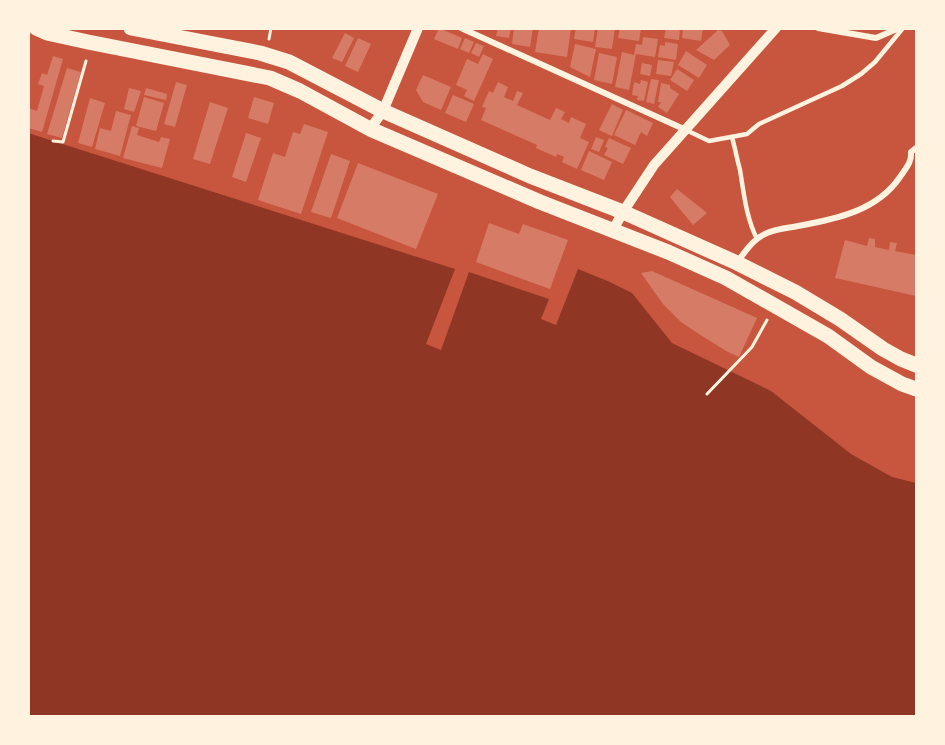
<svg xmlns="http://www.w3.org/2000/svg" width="945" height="745" viewBox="0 0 945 745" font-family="'Libre Baskerville',serif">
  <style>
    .water { fill: #8f3625 }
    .building { fill: #d67c66 }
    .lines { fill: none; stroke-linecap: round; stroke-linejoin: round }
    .path { stroke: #fff3e0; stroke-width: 3 }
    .service { stroke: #fff3e0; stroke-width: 4.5 }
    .minor { stroke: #fff3e0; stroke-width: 6 }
    .tertiary { stroke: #fff3e0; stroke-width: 10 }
    .trunk { stroke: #fff3e0; stroke-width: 15 }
  </style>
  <rect width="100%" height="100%" fill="#c8553d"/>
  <path class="water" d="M28 133 455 269 426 344 441 350 469 272 549 299 541 319 556 325 578 269 610 282 632 293 672 343 771 391 851 454 892 477 916 483V716H29Z"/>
  <path class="building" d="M439 28 462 38 458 49 434 39Z
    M498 28H511L509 38 496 36Z
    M514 28H533L530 47 512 44Z
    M539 28H571L567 57 535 52Z
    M576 28H595L593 42 574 39Z
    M598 28H615L612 49 595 47Z
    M620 28H641L639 41 618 38Z
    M666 28H680L679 40 664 38Z
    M683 28H703L701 41 682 38Z
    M718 30 722 31 730 45 714 60 696 50Z
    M345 33 354 38 342 62 332 58Z
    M643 37 658 39 655 57 636 54 629 90 615 87 622 52 634 55 636 44 642 45Z
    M358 38 371 44 358 72 345 66Z
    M465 38 474 42 469 53 460 49Z
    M665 42 678 44 676 60 658 57 660 45 665 46Z
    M476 43 484 46 479 57 471 53Z
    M575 44 596 49 590 77 570 67Z
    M686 51 707 65 699 78 678 65Z
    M599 53 617 57 612 84 594 80Z
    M483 54 493 59 474 101 464 96 467 90 456 85 467 59 478 64Z
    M53 56 63 59 42 132 28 128V108L37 111 44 86 38 84 42 73 47 75Z
    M658 60 674 62 671 76 656 74Z
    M642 63 652 65 650 76 640 74Z
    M67 68 81 72 62 138 47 134Z
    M677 69 694 80 687 91 670 80Z
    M423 75 451 87 441 110 423 102 416 90Z
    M651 79 659 80 654 104 646 102Z
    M641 80 648 82 644 101 637 100 638 96 632 95 634 82 640 84Z
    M176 82 187 85 175 127 164 124Z
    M498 82 508 87 504 97 513 101 517 91 523 93 517 105 550 120 556 108 565 112 561 119 569 123 571 117 586 124 580 138 589 142 577 169 562 162 564 157 557 154 556 157 536 148 537 145 481 120 486 108 482 107 489 91 493 93Z
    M661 83 670 85V88L679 94 667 113 658 107 661 102H658Z
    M129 88 141 91 134 112 124 109Z
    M146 88 167 94 166 100 144 95Z
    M453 95 474 104 466 122 445 113Z
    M144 97 164 103 156 131 136 126Z
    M254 97 274 103 268 124 248 118Z
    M90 98 105 103 92 147 78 143Z
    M210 102 228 108 210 164 193 159Z
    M612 104 623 110 612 136 599 130Z
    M626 110 653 123 647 136 641 132 635 145 614 135Z
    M116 111 131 115 120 156 95 149 100 128 111 131Z
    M304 124 328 132 301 214 258 200 273 153 285 157 293 132 300 134Z
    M132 126 139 128 137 135 159 142 161 137 170 139 162 168 123 158Z
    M246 133 261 138 246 182 232 177Z
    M596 137 604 140 599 152 591 149Z
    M609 138 631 148 623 164 604 155 608 148 605 147Z
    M589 151 612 162 604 180 581 170Z
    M331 154 350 161 331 218 311 212Z
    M358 163 438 194 416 249 337 218Z
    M677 189 707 213 693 225 670 197Z
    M489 223 519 234 523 224 568 240 550 289 476 262Z
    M869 238 875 239V247L889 250 890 242 897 243 895 251 916 255V296L835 278 845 240 867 246Z
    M652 271 757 318 739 357 726 351 699 334 681 322 663 304 641 273Z"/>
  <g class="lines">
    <path class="path" d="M269 39 271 28
      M53 141 63 142 86 61
      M707 394 752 347 767 320"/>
    <path class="service" d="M686 130 709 141 747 134 759 124 842 86 861 74 875 62 903 28
      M732 137C735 148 737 159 740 170 744 194 746 217 757 239"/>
    <path class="minor" d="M461 28 686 130
      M818 28 876 38 899 28
      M737 262C746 251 753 239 767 233 776 229 788 228 798 226 836 219 877 211 900 177 906 168 912 162 911 152L916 148"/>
    <path class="tertiary" d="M370 129 383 111 418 28
      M613 230 623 212 654 165 776 28"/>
    <path class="trunk" d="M36 28 47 33 88 42 270 78 300 91 370 129 540 202 668 252 726 278 828 336 871 367 902 384 916 389
      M131 28 260 53 289 62 383 111 530 176 623 212 737 263 795 292 840 319 883 349 901 359 916 365"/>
  </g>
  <rect width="945" height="745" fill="none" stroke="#fff3e0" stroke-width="60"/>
</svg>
